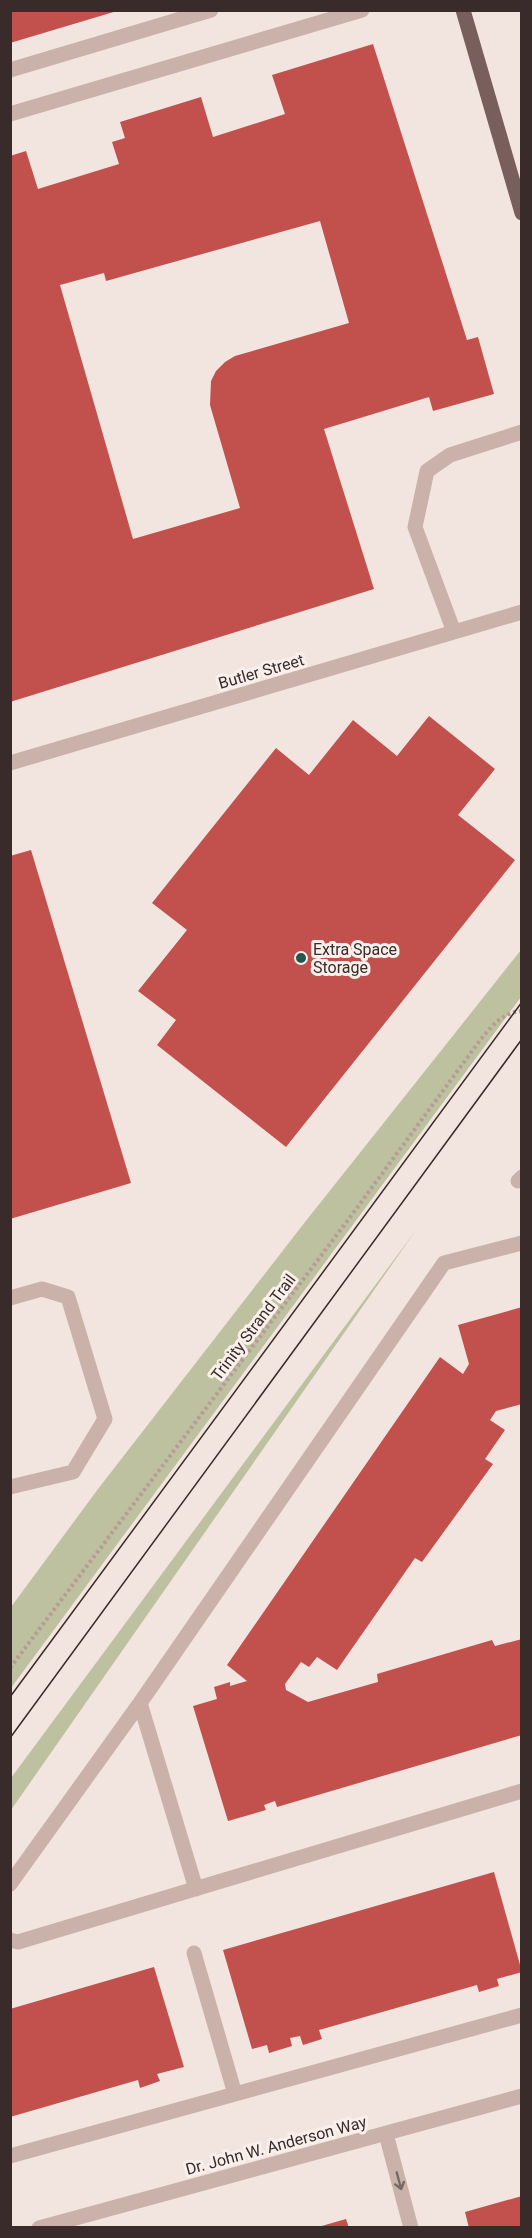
<svg xmlns="http://www.w3.org/2000/svg" width="532" height="2238" viewBox="0 0 532 2238" font-family="Roboto,sans-serif">
  <style>
    .green { fill: #bdc19f }
    .building { fill: #c2504d; fill-rule: evenodd }
    .lines { fill: none; stroke-linecap: round; stroke-linejoin: round }
    .path { stroke: #b69c95; stroke-width: 4; stroke-dasharray: 3 3; stroke-linecap: butt }
    .minor { stroke: #cab2ab; stroke-width: 15 }
    .major { stroke: #795f5c; stroke-width: 15 }
    .tram { stroke: #382b2a; stroke-width: 1.5 }
    .oneway { stroke: #7a6864 }
    .poi-dot { fill: #205850; stroke: #faf0eb; stroke-width: 2 }
    .labels { text-anchor: middle; stroke-width: 6; stroke-linejoin: round; paint-order: stroke }
    .street-label { font-size: 16px; fill: #382b2a; stroke: #faf0eb }
    .poi-label { font-size: 16px; fill: #382b2a; stroke: #faf0eb; text-anchor: start }
  </style>
  <rect width="100%" height="100%" fill="#f2e5df"/>
  <path class="green" d="M521 950V997L11 1688V1607L98 1489 305 1222Z
    M416 1230 11 1810V1778Z"/>
  <path class="building" d="M10 10H117V11L10 43Z
    M373 44 467 340 478 337 494 394 433 411 429 397 324 429 374 589 10 702V156L26 151 38 189 119 164 112 142 125 138 120 122 201 97 213 137 285 114 272 75ZM320 221 349 323 235 356 225 362 216 371 211 381 210 405 240 508 133 539 60 285 104 273 106 281Z
    M429 716 495 769 458 815 515 860 286 1147 157 1045 176 1020 138 991 187 930 152 903 276 748 309 775 353 720 397 756Z
    M31 850 131 1183 10 1219V856Z
    M522 1307V1404L496 1411 490 1420 505 1430 485 1459 493 1464 422 1562 415 1558 337 1670 317 1657 309 1667 301 1662 285 1684 286 1690 308 1702 378 1682 377 1674 492 1640 495 1646 522 1639V1735L277 1807 275 1801 264 1805 266 1810 228 1821 193 1706 217 1699 214 1687 230 1682V1686L247 1681 227 1665 440 1357 463 1374 469 1364 458 1325Z
    M494 1872 522 1972 497 1979 499 1986 479 1992 477 1985 319 2030 322 2039 303 2045 300 2036 290 2038 292 2046 269 2053 267 2045 252 2049 223 1950Z
    M154 1967 184 2067 157 2074 160 2081 140 2088 138 2080 10 2117V2009Z
    M522 2196V2228H469L465 2212Z
    M346 2219 349 2228H318V2227Z"/>
  <g class="lines">
    <path class="path" d="M10 1668 351 1216 481 1039C492 1026 503 1012 522 1011"/>
    <path class="minor" d="M10 70 211 10
      M10 114 362 10
      M454 632 415 527 427 471 450 455 522 432
      M10 763 522 612
      M518 1181 522 1177
      M10 1298 42 1289 68 1297 105 1419 73 1472 10 1487
      M140 1703 196 1889
      M10 1884 140 1703 444 1263 522 1243
      M10 1940 18 1942 522 1791
      M194 1953 235 2094
      M386 2134 411 2228
      M10 2156 522 2015
      M39 2228 522 2096"/>
    <path class="major" d="M463 10 522 213"/>
    <path class="tram" d="M10 1697 522 1002
      M10 1738 522 1039"/>
  </g>
  <defs><path id="oneway-shaft" d="M-6 0H5M1.5-3L5.5 0L1.5 3" fill="none" stroke-width="1.6" stroke-linecap="round" stroke-linejoin="round" transform="scale(1.5)"/></defs>
  <use class="oneway" href="#oneway-shaft" transform="translate(399 2181) rotate(75)"/>
  <circle class="poi-dot" cx="301" cy="958" r="6"/>
  <g class="labels">
    <g class="street-label">
      <text transform="translate(261 671) rotate(-16)" y="6">Butler Street</text>
      <text transform="translate(253 1327) rotate(-53)" y="6">Trinity Strand Trail</text>
      <text transform="translate(276 2145) rotate(-15)" y="6">Dr. John W. Anderson Way</text>
    </g>
    <g class="poi-label">
      <text x="313" y="955">Extra Space<tspan x="313" dy="18">Storage</tspan></text>
    </g>
  </g>
  <rect width="532" height="2238" fill="none" stroke="#382b2a" stroke-width="24"/>
</svg>
